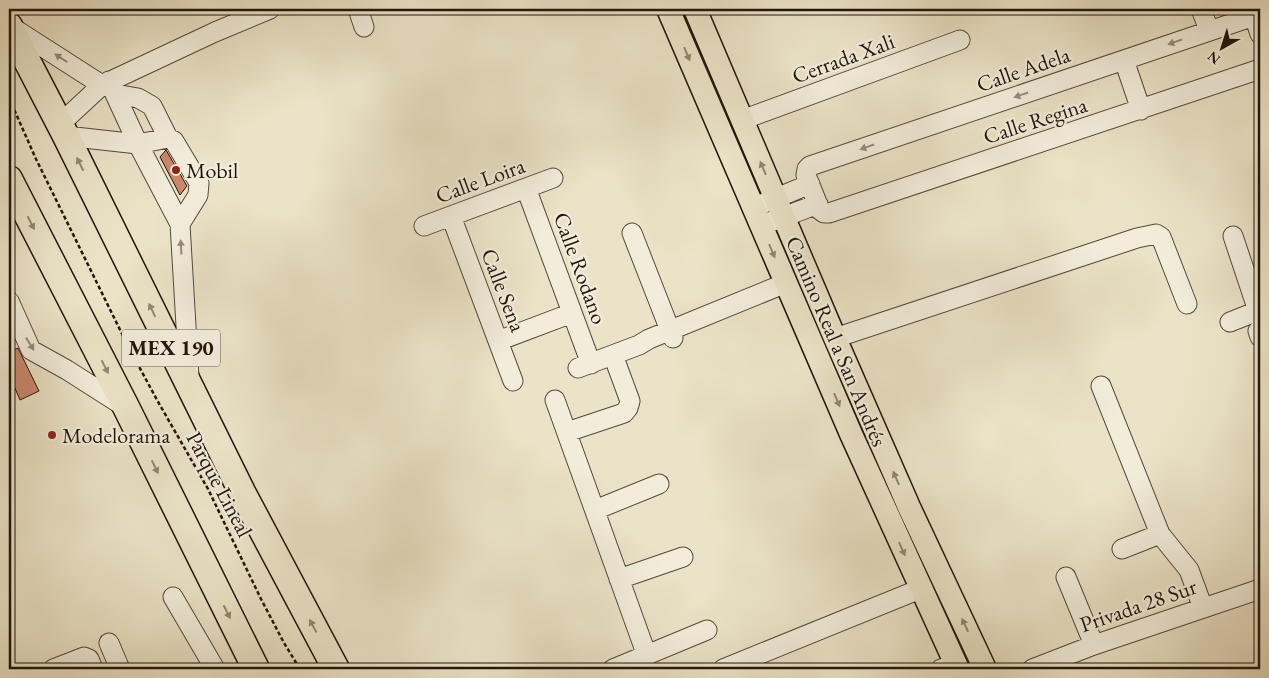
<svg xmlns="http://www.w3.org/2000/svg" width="1269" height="678" viewBox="0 0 1269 678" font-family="'EB Garamond',serif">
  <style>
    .building { fill: #ca876c; stroke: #20160d }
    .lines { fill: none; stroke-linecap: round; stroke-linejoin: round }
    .minor-casing { stroke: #53493c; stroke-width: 21 }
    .major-casing { stroke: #20160d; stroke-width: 25 }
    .highway-casing { stroke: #20160d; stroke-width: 29 }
    .path { stroke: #20160d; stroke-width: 2.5; stroke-dasharray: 4 2.5; stroke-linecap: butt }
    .minor { stroke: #f2eddb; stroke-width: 19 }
    .major { stroke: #ebe3c7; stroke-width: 22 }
    .highway { stroke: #ebe3c7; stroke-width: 26 }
    .oneway { fill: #948c7e }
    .oneway2 { fill: #908773 }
    .poi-dot { fill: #8f2418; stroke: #f2eddb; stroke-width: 2 }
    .labels { text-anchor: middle; stroke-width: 4.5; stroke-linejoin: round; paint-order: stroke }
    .shield { fill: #f2eddb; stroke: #5f564b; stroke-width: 1 }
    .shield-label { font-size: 21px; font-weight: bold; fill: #20160d }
    .street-label { font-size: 22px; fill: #20160d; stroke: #f2eddb }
    .poi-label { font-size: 22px; fill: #20160d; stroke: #f2eddb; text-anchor: start }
  </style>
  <rect width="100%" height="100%" fill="#ebe3c7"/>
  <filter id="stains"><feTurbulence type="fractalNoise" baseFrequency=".004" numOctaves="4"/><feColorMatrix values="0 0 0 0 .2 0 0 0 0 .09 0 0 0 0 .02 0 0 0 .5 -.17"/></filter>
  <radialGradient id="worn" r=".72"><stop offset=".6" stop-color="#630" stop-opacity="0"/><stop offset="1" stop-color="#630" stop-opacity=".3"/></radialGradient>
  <path class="building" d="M166 150 187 186 180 195 160 157Z
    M18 348 39 391 20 400 9 374V352Z"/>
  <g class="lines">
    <defs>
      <path id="minor" d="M358 9 364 27
        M1201 9 1209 30
        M1252 9 1260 34
        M1254 16 810 166 807 169 806 175 820 210 824 213H829L1260 69
        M10 26 102 85
        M1124 60 1141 110
        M109 81 138 144 180 224 189 377
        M115 94 138 98 152 106 168 138
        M742 120 960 40
        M60 124 102 85 215 32 270 9
        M66 136 138 144 168 138 174 141 199 183 198 195 180 224
        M526 188 591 364
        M762 204 810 184
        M451 216 513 381
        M770 222 818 204
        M424 226 553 178
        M632 233 673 338
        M1233 236 1258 311
        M9 301 31 350 67 370 125 407
        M1230 322 1260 310
        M1258 331 1260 337
        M835 338 1137 238 1156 234 1161 237 1187 304
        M498 341 572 313
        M578 368 639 345 649 339 786 283
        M1101 386 1160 534 1189 570 1203 608
        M555 400 647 656
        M567 432 624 413 628 408 630 401 613 355
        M595 510 659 484
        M1122 549 1160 534
        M1066 577 1094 645
        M619 579 683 557
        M173 597 215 669
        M109 643 120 669
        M53 669 84 657 89 659 93 669
        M613 669 707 630
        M723 669 920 589
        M941 669 956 665
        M1032 669 1094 645 1260 589"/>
      <path id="major" d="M668 9 851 434 958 669
        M695 9 835 338 909 507 985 669"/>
      <path id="highway" d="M9 26 66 136 242 492 336 669
        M9 179 126 407 256 669"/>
    </defs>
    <use href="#minor" class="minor-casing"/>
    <use href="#major" class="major-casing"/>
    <use href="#highway" class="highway-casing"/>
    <path class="path" d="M9 98 36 159 128 346 157 400 208 489 261 599 284 643 300 669"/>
    <use href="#minor" class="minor"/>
    <use href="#major" class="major"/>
    <use href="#highway" class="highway"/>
  </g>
  <defs><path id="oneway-solid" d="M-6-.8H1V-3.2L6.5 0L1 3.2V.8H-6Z" transform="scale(1.25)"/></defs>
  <g class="oneway">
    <use href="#oneway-solid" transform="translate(1175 42) rotate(161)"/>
    <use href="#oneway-solid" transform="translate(61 58) rotate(-147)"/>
    <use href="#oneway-solid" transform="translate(1021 95) rotate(161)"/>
    <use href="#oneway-solid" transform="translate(867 147) rotate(161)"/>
    <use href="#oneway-solid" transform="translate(181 247) rotate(-93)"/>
    <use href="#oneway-solid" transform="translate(30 344) rotate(58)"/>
  </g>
  <g class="oneway2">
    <use href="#oneway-solid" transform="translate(687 54) rotate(67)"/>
    <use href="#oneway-solid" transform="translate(80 164) rotate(-116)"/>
    <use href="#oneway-solid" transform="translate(763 168) rotate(-113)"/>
    <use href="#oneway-solid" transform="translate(31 223) rotate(63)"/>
    <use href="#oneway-solid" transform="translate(772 251) rotate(67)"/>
    <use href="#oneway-solid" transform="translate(152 310) rotate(-116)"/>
    <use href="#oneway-solid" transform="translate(105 367) rotate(63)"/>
    <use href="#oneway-solid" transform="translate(837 400) rotate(67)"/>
    <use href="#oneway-solid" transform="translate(155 467) rotate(64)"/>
    <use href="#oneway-solid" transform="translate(896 478) rotate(-114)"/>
    <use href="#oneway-solid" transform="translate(902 549) rotate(66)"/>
    <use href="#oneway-solid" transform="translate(227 612) rotate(63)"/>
    <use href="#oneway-solid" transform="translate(965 625) rotate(-115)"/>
    <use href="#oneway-solid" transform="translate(313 626) rotate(-118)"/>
  </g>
  <g class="poi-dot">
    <circle cx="176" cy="170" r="5"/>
    <circle cx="52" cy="435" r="5"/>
  </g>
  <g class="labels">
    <rect class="shield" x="122" y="329.5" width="98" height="37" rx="4"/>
    <g class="shield-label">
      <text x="171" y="355">MEX 190</text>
    </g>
    <g class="street-label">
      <text transform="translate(843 58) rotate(-20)" y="8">Cerrada Xali</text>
      <text transform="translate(1023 69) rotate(-19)" y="8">Calle Adela</text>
      <text transform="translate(1035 120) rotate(-18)" y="8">Calle Regina</text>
      <text transform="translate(480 180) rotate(-20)" y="8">Calle Loira</text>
      <text transform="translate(581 268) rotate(70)" y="8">Calle Rodano</text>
      <text transform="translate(504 290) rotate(69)" y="8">Calle Sena</text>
      <text transform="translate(837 341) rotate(67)" y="8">Camino Real a San Andrés</text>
      <text transform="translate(220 484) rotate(62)" y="8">Parque Lineal</text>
      <text transform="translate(1138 605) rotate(-19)" y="8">Privada 28 Sur</text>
    </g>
    <g class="poi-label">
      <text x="186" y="178">Mobil</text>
      <text x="62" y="443">Modelorama</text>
    </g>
  </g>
  <rect width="1269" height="678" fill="none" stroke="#ebe3c7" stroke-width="30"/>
  <rect x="10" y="10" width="1249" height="658" fill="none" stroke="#20160d" stroke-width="2.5"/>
  <rect x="15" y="15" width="1239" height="648" fill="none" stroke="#20160d"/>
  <g transform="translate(1222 48) rotate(219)" stroke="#f2eddb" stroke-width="4" paint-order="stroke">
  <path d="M0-4L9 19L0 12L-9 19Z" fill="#20160d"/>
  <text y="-8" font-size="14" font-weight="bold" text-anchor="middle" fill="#20160d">N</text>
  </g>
  <rect width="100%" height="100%" filter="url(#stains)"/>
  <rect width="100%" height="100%" fill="url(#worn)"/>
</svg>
